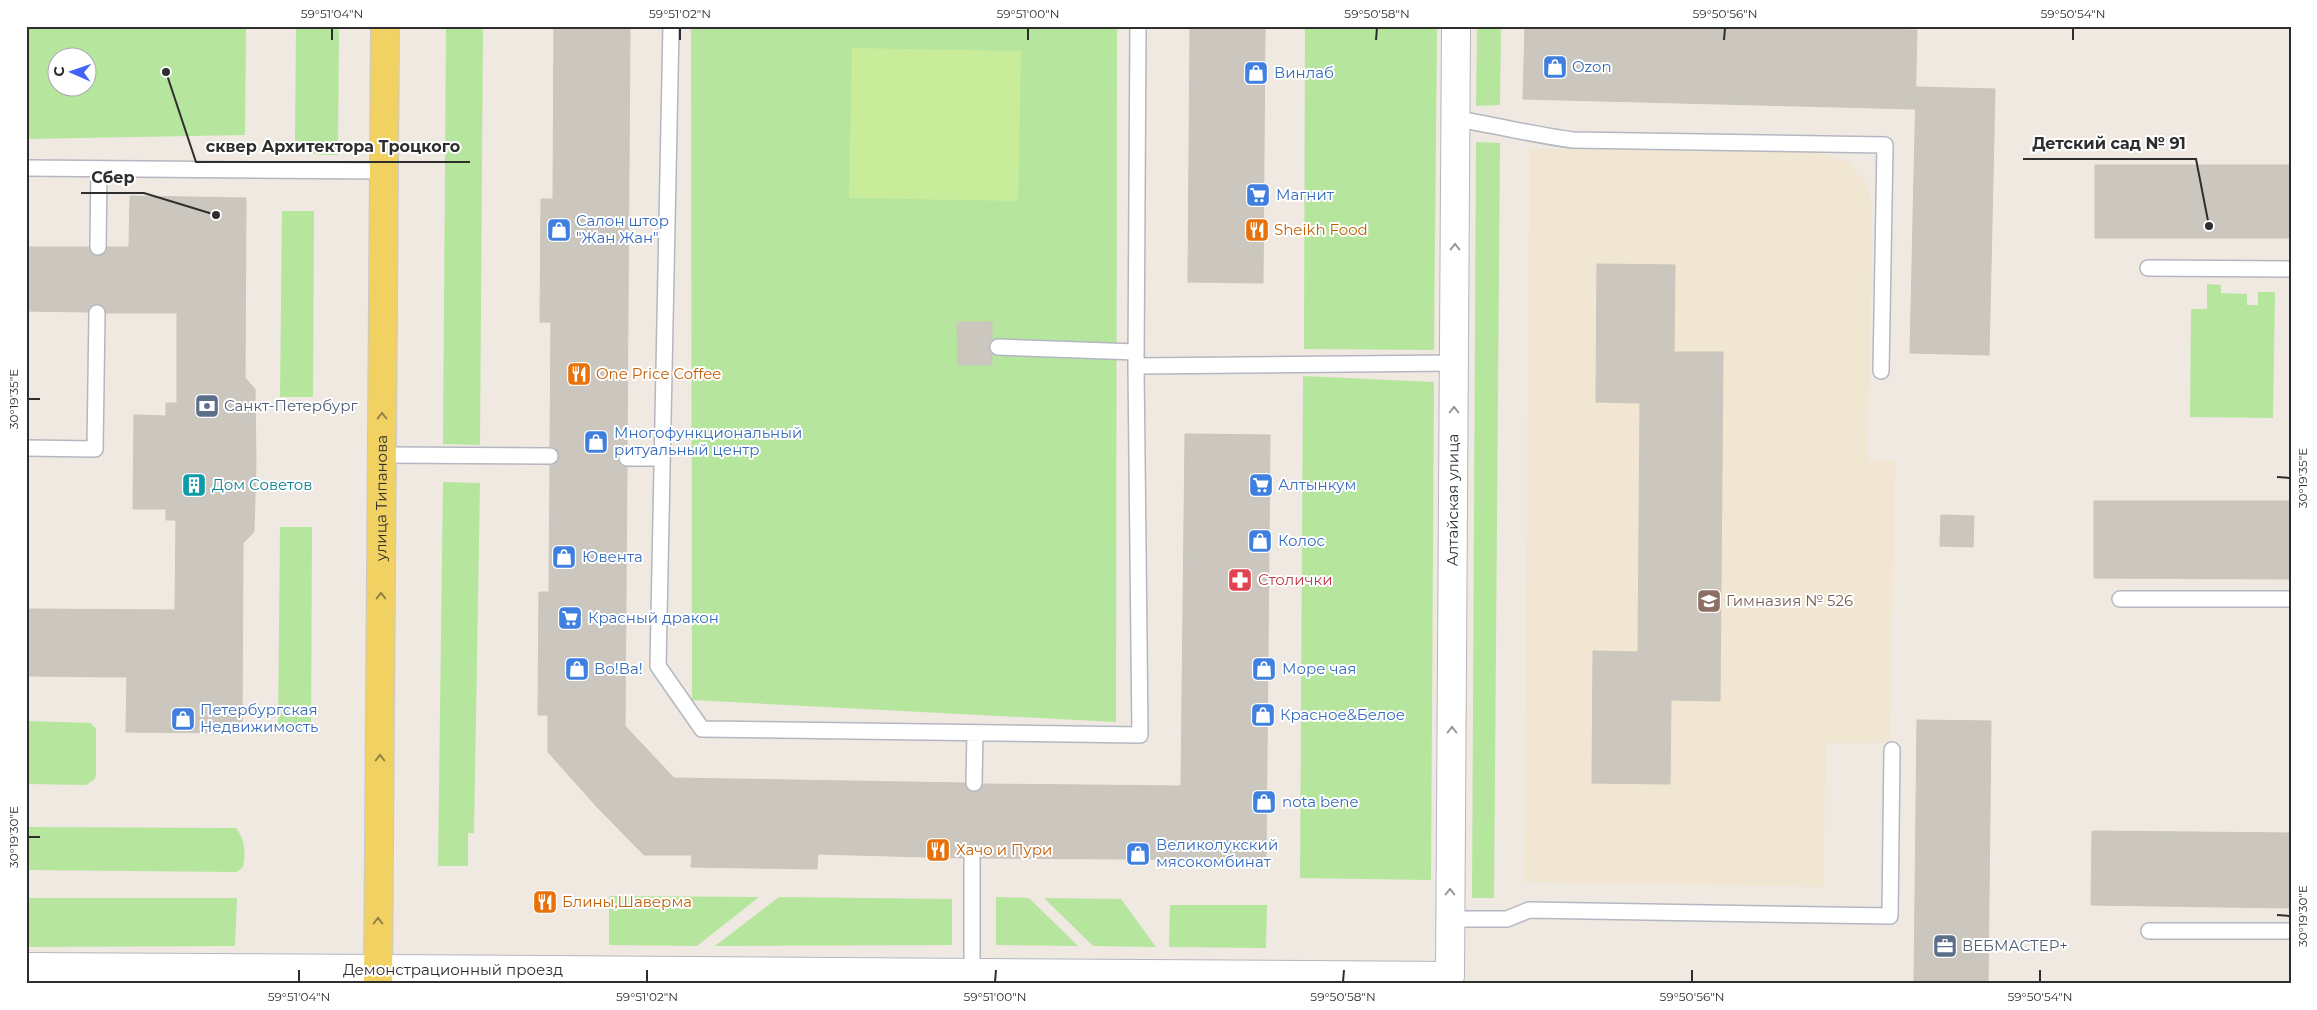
<svg xmlns="http://www.w3.org/2000/svg" width="2317" height="1010" viewBox="0 0 2317 1010" font-family="Montserrat,sans-serif">
  <style>
    .education { fill: #f0e6d1 }
    .green { fill: #b6e59e; fill-rule: evenodd }
    .pitch { fill: #c9ec9a }
    .building { fill: #cbc7bf; stroke: #cbc5ba }
    .lines { fill: none; stroke-linecap: round; stroke-linejoin: round }
    .lane-casing { stroke: #b4b7c1; stroke-width: 18 }
    .street-casing { stroke: #b4b7c1; stroke-width: 30 }
    .secondary-casing { stroke: #b4b7c1; stroke-width: 30 }
    .primary-casing { stroke: #c9c9c9; stroke-width: 30 }
    .lane { stroke: #fff; stroke-width: 15 }
    .street { stroke: #fff; stroke-width: 28 }
    .secondary { stroke: #fff; stroke-width: 28 }
    .primary { stroke: #f2d163; stroke-width: 28 }
    .oneway { stroke: #969696 }
    .oneway2 { stroke: #908048 }
    .ticks { fill: none; stroke: #2e2e2e; stroke-width: 2 }
    .labels { text-anchor: middle; stroke-width: 4; stroke-linejoin: round; paint-order: stroke }
    .shop-label { font-size: 15px; fill: #366cbe; stroke: #fff; text-anchor: start }
    .food-label { font-size: 15px; fill: #c56008; stroke: #fff; text-anchor: start }
    .service-label { font-size: 15px; fill: #4e5e75; stroke: #fff; text-anchor: start }
    .culture-label { font-size: 15px; fill: #0d838f; stroke: #fff; text-anchor: start }
    .street-label { font-size: 15px; fill: #2e2e2e; stroke: #fff }
    .health-label { font-size: 15px; fill: #be3a42; stroke: #fff; text-anchor: start }
    .education-label { font-size: 15px; fill: #785e54; stroke: #fff; text-anchor: start }
    .leader { fill: none; stroke: #2e2e2e; stroke-width: 2 }
    .callout-dot { fill: #2e2e2e; stroke: #fff; stroke-width: 2 }
    .callout-label { font-size: 16px; text-anchor: middle; font-weight: bold; fill: #2e2e2e; stroke: #fff; stroke-width: 4; stroke-linejoin: round; paint-order: stroke }
    .neatline { fill: none; stroke: #2e2e2e; stroke-width: 2 }
    .ticks-label { font-size: 12px; text-anchor: middle; fill: #2e2e2e }
  </style>
  <rect width="100%" height="100%" fill="#efe9e1"/>
  <path class="education" d="M1530 149 1819 152 1848 162 1867 183 1872 211 1868 460H1895L1890 743H1826L1823 887 1524 882Z"/>
  <path class="green" d="M26 26H246L245 135 26 139ZM58 58H88V88H58Z
    M296 26H339L338 155C320 155 305 156 295 140Z
    M446 26H483L480 445 443 444Z
    M691 26H1117L1116 722 692 700Z
    M1305 26H1437L1434 350 1304 349Z
    M1477 26H1501L1500 105 1476 106Z
    M1476 142 1500 143 1494 898H1472Z
    M282 211H314L313 397H280Z
    M2207 284 2221 285V293L2247 294V305H2258V292H2275L2273 418 2190 417 2191 309H2207Z
    M1303 376 1434 382 1431 880 1300 878Z
    M443 482 480 483 474 833H468V866H438Z
    M280 527H312L311 731H278Z
    M26 721 91 723 96 729V775L94 780 86 785 26 784Z
    M26 827 236 828C245 839 246 854 243 867L237 872 26 870Z
    M609 896 759 897 697 946 609 945Z
    M779 897 952 899V945L715 946Z
    M996 897 1029 898 1078 946 996 945Z
    M26 898H237L235 946 27 947Z
    M1044 898 1121 899 1156 947 1093 946Z
    M1170 905H1267L1266 948 1169 947Z"/>
  <path class="pitch" d="M852 48 1021 51 1018 201 849 198Z"/>
  <path class="building" d="M554 26H630L627 449 622 450 618 458 619 463 627 467 625 726 674 778 965 783 969 791 974 792 982 788 983 784 1181 786 1185 434 1270 435 1266 860 981 858 977 850 972 849 967 850 963 858 818 854 817 869 691 867 692 855H644L597 807 548 752V715H538L539 592H549L550 465 558 461 559 456 555 448 550 447 551 322H540L541 199H553Z
    M1190 26H1265L1263 283 1188 282Z
    M1525 26H1767L1917 30 1915 109 1523 99Z
    M1916 87 1995 89 1989 355 1910 353Z
    M2095 165H2291V238H2095Z
    M130 196 246 198 245 378 255 389 256 461 254 532 243 543 242 733 126 732 127 677 26 676V609L175 610 176 520H166V509H133L134 415 166 416V403H177V313H106L105 308 98 304 92 305 88 312 26 311V247H89L93 255 98 256 106 252 107 247H129Z
    M1597 264 1675 265 1674 352H1723L1720 701 1671 700 1670 784 1592 783 1593 651 1638 652 1640 403 1596 402Z
    M957 322H992V340L989 347 992 354V365H958Z
    M2094 501H2291V579L2094 578Z
    M1941 515 1974 516 1973 547 1940 546Z
    M1917 720 1991 721 1988 984H1914Z
    M2092 831 2291 833V908L2091 905Z"/>
  <g class="lines">
    <defs>
      <path id="lane" d="M671 26 658 666 702 729 1140 735 1136 366 1138 26
        M1456 119C1495 125 1534 135 1573 140L1885 145 1881 371
        M26 168 383 171
        M98 247 99 169
        M2148 268 2291 269
        M998 347 1136 352
        M1136 366 1454 363
        M26 448 95 449 97 313
        M382 455 550 456
        M627 458H662
        M2120 599H2291
        M974 783 975 733
        M1450 919H1507L1529 910 1890 916 1892 750
        M2149 931H2291
        M972 973V858"/>
      <g id="street">
        <path id="s1" d="M378 969 1450 976 1456 26"/>
      </g>
      <path id="secondary" d="M26 967 378 969"/>
      <g id="primary">
        <path id="s2" d="M378 984 385 26"/>
      </g>
    </defs>
    <use href="#lane" class="lane-casing"/>
    <use href="#street" class="street-casing"/>
    <use href="#secondary" class="secondary-casing"/>
    <use href="#primary" class="primary-casing"/>
    <use href="#lane" class="lane"/>
    <use href="#street" class="street"/>
    <use href="#secondary" class="secondary"/>
    <use href="#primary" class="primary"/>
  </g>
  <defs><path id="oneway-chevron" d="M-2-3.5L2.5 0L-2 3.5" fill="none" stroke-width="1.6" stroke-linecap="round" stroke-linejoin="round" transform="scale(1.25)"/></defs>
  <g class="oneway">
    <use href="#oneway-chevron" transform="translate(1455 247) rotate(-90)"/>
    <use href="#oneway-chevron" transform="translate(1454 410) rotate(-90)"/>
    <use href="#oneway-chevron" transform="translate(1452 730) rotate(-90)"/>
    <use href="#oneway-chevron" transform="translate(1450 892) rotate(-90)"/>
  </g>
  <g class="oneway2">
    <use href="#oneway-chevron" transform="translate(382 416) rotate(-90)"/>
    <use href="#oneway-chevron" transform="translate(381 596) rotate(-90)"/>
    <use href="#oneway-chevron" transform="translate(380 758) rotate(-90)"/>
    <use href="#oneway-chevron" transform="translate(378 921) rotate(-90)"/>
  </g>
  <path class="ticks" d="M332 40V28M680 40V28M1028 40V28M1376 40 1377 28M1724 40 1725 28M2073 40V28M28 399H40M2277 477 2290 478M28 837H40M2277 915 2290 916M299 982V970M647 982V970M995 982 996 970M1343 982 1344 970M1692 982V970M2040 982V970"/>
  <defs>
    <symbol id="shop-square" viewBox="-11 -11 22 22"><rect x="-9" y="-9" width="18" height="18" rx="4" fill="#3f7fe0" stroke="#fff"/><path d="M-5-2.5h2.3a2.7 3.5 0 0 1 5.4 0H5L5.5 6h-11ZM-1.5-2.5h3a1.5 2.3 0 0 0-3 0Z" fill="#fff"/></symbol>
    <symbol id="supermarket-square" viewBox="-11 -11 22 22"><rect x="-9" y="-9" width="18" height="18" rx="4" fill="#3f7fe0" stroke="#fff"/><path d="M-6-5.5h2.5l.6 2H6L4.5 2H-2.5L-4.4-4H-6ZM-1.5 3.2a1.3 1.3 0 1 0 .1 0ZM3 3.2a1.3 1.3 0 1 0 .1 0Z" fill="#fff"/></symbol>
    <symbol id="restaurant-square" viewBox="-11 -11 22 22"><rect x="-9" y="-9" width="18" height="18" rx="4" fill="#e8710a" stroke="#fff"/><path d="M-5-6h1v4h1v-4h1v4h1v-4h1v5L-1.5 .5V6h-2V.5L-5-1ZM5-6V6H3V1.5H1.5Q1.5-4 5-6Z" fill="#fff"/></symbol>
    <symbol id="bank-square" viewBox="-11 -11 22 22"><rect x="-9" y="-9" width="18" height="18" rx="4" fill="#5c6f8a" stroke="#fff"/><path d="M-6-4H6V4H-6ZM0-2.3a2.3 2.3 0 1 0 0 4.6a2.3 2.3 0 1 0 0-4.6Z" fill="#fff"/></symbol>
    <symbol id="building-square" viewBox="-11 -11 22 22"><rect x="-9" y="-9" width="18" height="18" rx="4" fill="#0f9aa8" stroke="#fff"/><path d="M-4-6H4V6H1V3H-1V6H-4ZM-2.5-4.3h1.7v1.8h-1.7ZM.8-4.3h1.7v1.8H.8ZM-2.5-1h1.7V.8h-1.7ZM.8-1h1.7V.8H.8Z" fill="#fff"/></symbol>
    <symbol id="pharmacy-square" viewBox="-11 -11 22 22"><rect x="-9" y="-9" width="18" height="18" rx="4" fill="#e0444e" stroke="#fff"/><path d="M-2-6h4v4h4v4h-4v4h-4v-4h-4v-4h4Z" fill="#fff"/></symbol>
    <symbol id="school-square" viewBox="-11 -11 22 22"><rect x="-9" y="-9" width="18" height="18" rx="4" fill="#8d6e63" stroke="#fff"/><path d="M0-5L7-2L0 1L-7-2ZM-4 1L0 2.5L4 1V4Q0 6-4 4Z" fill="#fff"/></symbol>
    <symbol id="office-square" viewBox="-11 -11 22 22"><rect x="-9" y="-9" width="18" height="18" rx="4" fill="#5c6f8a" stroke="#fff"/><path d="M-6-3h4V-5.5h4V-3h4V5H-6ZM-1-4.5V-3h2v-1.5ZM-6 0V1H6V0Z" fill="#fff"/></symbol>
  </defs>
  <g fill-rule="evenodd">
    <use href="#shop-square" x="1541" y="53" width="28" height="28"/>
    <use href="#shop-square" x="1242" y="59" width="28" height="28"/>
    <use href="#supermarket-square" x="1244" y="181" width="28" height="28"/>
    <use href="#shop-square" x="545" y="216" width="28" height="28"/>
    <use href="#restaurant-square" x="1243" y="216" width="28" height="28"/>
    <use href="#restaurant-square" x="565" y="360" width="28" height="28"/>
    <use href="#bank-square" x="193" y="392" width="28" height="28"/>
    <use href="#shop-square" x="582" y="428" width="28" height="28"/>
    <use href="#building-square" x="180" y="471" width="28" height="28"/>
    <use href="#supermarket-square" x="1247" y="471" width="28" height="28"/>
    <use href="#shop-square" x="1246" y="527" width="28" height="28"/>
    <use href="#shop-square" x="550" y="543" width="28" height="28"/>
    <use href="#pharmacy-square" x="1226" y="566" width="28" height="28"/>
    <use href="#school-square" x="1695" y="587" width="28" height="28"/>
    <use href="#supermarket-square" x="556" y="604" width="28" height="28"/>
    <use href="#shop-square" x="563" y="655" width="28" height="28"/>
    <use href="#shop-square" x="1250" y="655" width="28" height="28"/>
    <use href="#shop-square" x="1249" y="701" width="28" height="28"/>
    <use href="#shop-square" x="169" y="705" width="28" height="28"/>
    <use href="#shop-square" x="1250" y="788" width="28" height="28"/>
    <use href="#restaurant-square" x="924" y="836" width="28" height="28"/>
    <use href="#shop-square" x="1124" y="840" width="28" height="28"/>
    <use href="#restaurant-square" x="531" y="888" width="28" height="28"/>
    <use href="#office-square" x="1931" y="932" width="28" height="28"/>
  </g>
  <g class="labels">
    <g class="shop-label">
      <text x="1572" y="72">Ozon</text>
      <text x="1274" y="78">Винлаб</text>
      <text x="1276" y="200">Магнит</text>
      <text x="576" y="226">Салон штор<tspan x="576" dy="17">"Жан Жан"</tspan></text>
      <text x="614" y="438">Многофункциональный<tspan x="614" dy="17">ритуальный центр</tspan></text>
      <text x="1278" y="490">Алтынкум</text>
      <text x="1278" y="546">Колос</text>
      <text x="582" y="562">Ювента</text>
      <text x="588" y="623">Красный дракон</text>
      <text x="594" y="674">Во!Ва!</text>
      <text x="1282" y="674">Море чая</text>
      <text x="200" y="715">Петербургская<tspan x="200" dy="17">Недвижимость</tspan></text>
      <text x="1280" y="720">Красное&amp;Белое</text>
      <text x="1282" y="807">nota bene</text>
      <text x="1156" y="850">Великолукский<tspan x="1156" dy="17">мясокомбинат</tspan></text>
    </g>
    <g class="food-label">
      <text x="1274" y="235">Sheikh Food</text>
      <text x="596" y="379">One Price Coffee</text>
      <text x="956" y="855">Хачо и Пури</text>
      <text x="562" y="907">Блины,Шаверма</text>
    </g>
    <g class="service-label">
      <text x="224" y="411">Санкт-Петербург</text>
      <text x="1962" y="951">ВЕБМАСТЕР+</text>
    </g>
    <g class="culture-label">
      <text x="212" y="490">Дом Советов</text>
    </g>
    <g class="street-label">
      <text dy="5" stroke="none"><textPath href="#s2" startOffset="486">улица Типанова</textPath></text>
      <text dy="5" stroke="none"><textPath href="#s1" startOffset="1548">Алтайская улица</textPath></text>
      <text x="453" y="975">Демонстрационный проезд</text>
    </g>
    <g class="health-label">
      <text x="1258" y="585">Столички</text>
    </g>
    <g class="education-label">
      <text x="1726" y="606">Гимназия № 526</text>
    </g>
  </g>
  <path class="leader" d="M2209 226L2196 159H2023M166 72L196 162H470M216 215L144 193H81"/>
  <g class="callout-dot">
    <circle cx="2209" cy="226" r="5"/>
    <circle cx="166" cy="72" r="5"/>
    <circle cx="216" cy="215" r="5"/>
  </g>
  <g class="callout-label">
    <text x="2109" y="149">Детский сад № 91</text>
    <text x="333" y="152">сквер Архитектора Троцкого</text>
    <text x="113" y="183">Сбер</text>
  </g>
  <rect width="2317" height="1010" fill="none" stroke="#ffffff" stroke-width="55"/>
  <g transform="translate(72 72) rotate(272)"><circle r="24" fill="#ffffff" stroke="#ababab"/>
  <path d="M0-4L9 19L0 12L-9 19Z" fill="#4264fb"/>
  <text y="-8" font-size="14" font-weight="bold" text-anchor="middle" fill="#2e2e2e">С</text>
  </g>
  <rect x="28" y="28" width="2262" height="954" class="neatline"/>
  <g class="ticks-label">
    <text x="332" y="18">59°51'04"N</text>
    <text x="680" y="18">59°51'02"N</text>
    <text x="1028" y="18">59°51'00"N</text>
    <text x="1377" y="18">59°50'58"N</text>
    <text x="1725" y="18">59°50'56"N</text>
    <text x="2073" y="18">59°50'54"N</text>
    <text transform="translate(14 399) rotate(-90)" y="4">30°19'35"E</text>
    <text transform="translate(2303 478) rotate(-90)" y="4">30°19'35"E</text>
    <text transform="translate(14 837) rotate(-90)" y="4">30°19'30"E</text>
    <text transform="translate(2303 916) rotate(-90)" y="4">30°19'30"E</text>
    <text x="299" y="1001">59°51'04"N</text>
    <text x="647" y="1001">59°51'02"N</text>
    <text x="995" y="1001">59°51'00"N</text>
    <text x="1343" y="1001">59°50'58"N</text>
    <text x="1692" y="1001">59°50'56"N</text>
    <text x="2040" y="1001">59°50'54"N</text>
  </g>
</svg>
